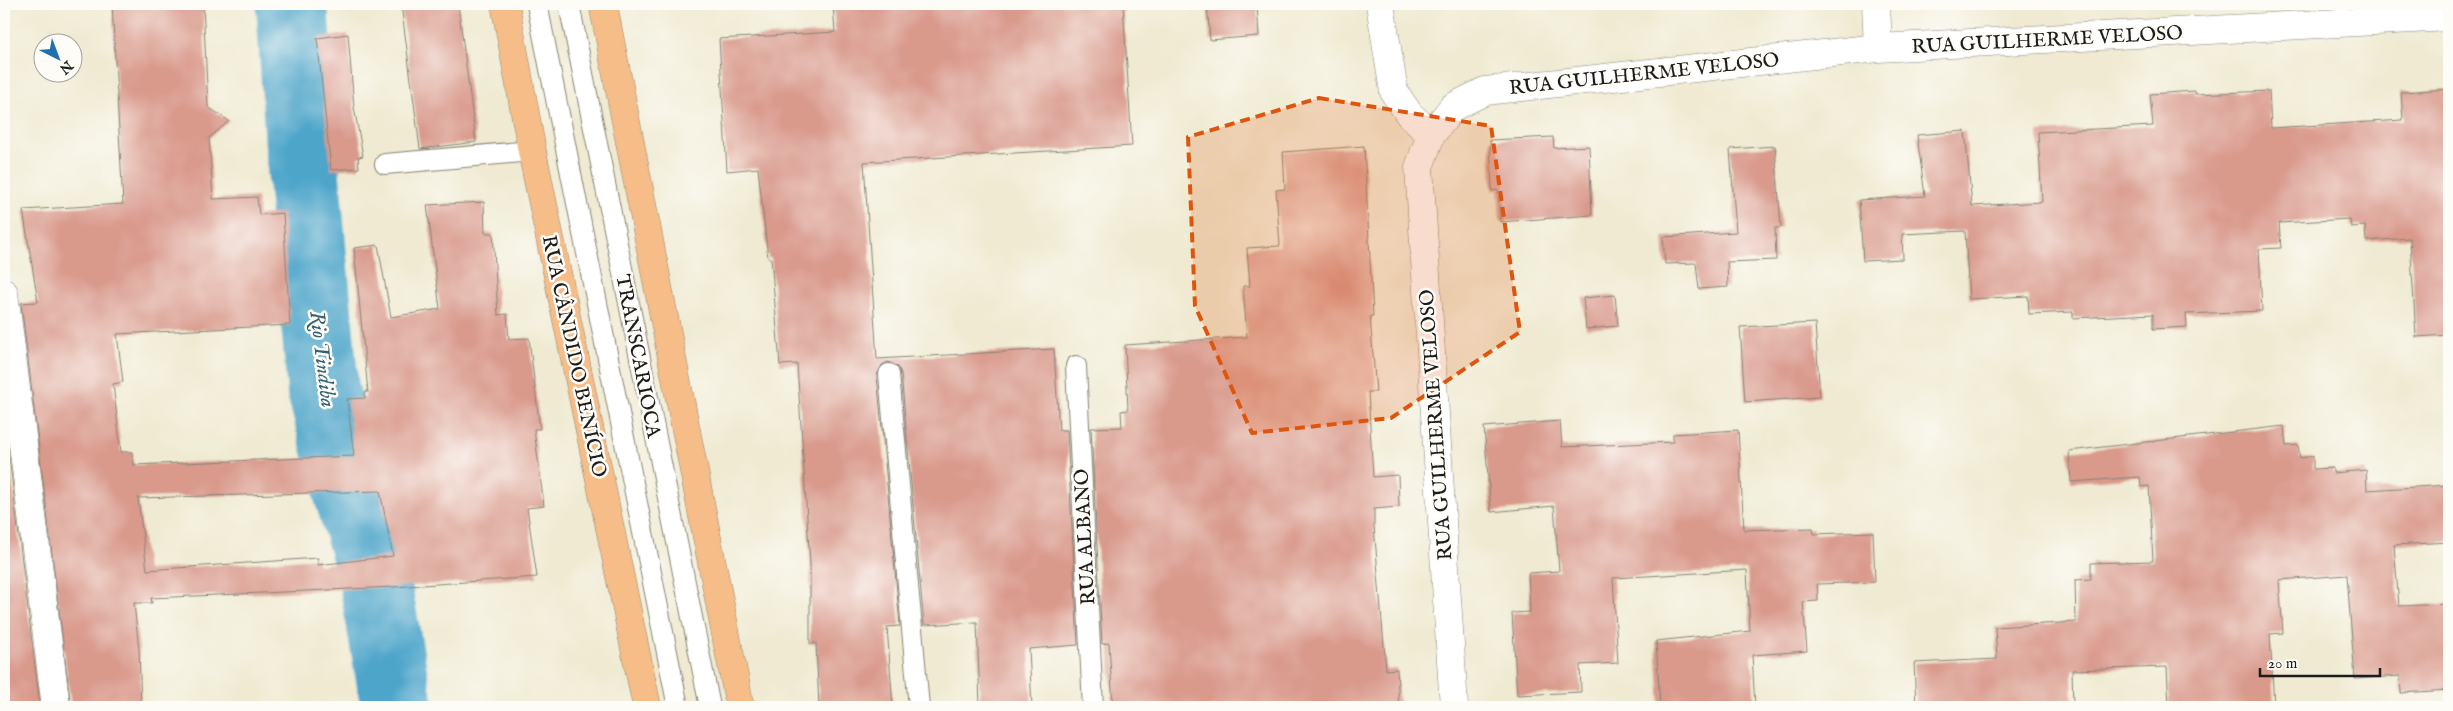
<svg xmlns="http://www.w3.org/2000/svg" width="2453" height="711" viewBox="0 0 2453 711" font-family="'IM FELL English',serif">
  <style>
    .lines { fill: none; stroke-linecap: round; stroke-linejoin: round }
    .river { stroke: #4da5ca; stroke-width: 72 }
    .building { fill: #d9998b; fill-rule: evenodd }
    .service-casing { stroke: #868376; stroke-width: 22 }
    .minor-casing { stroke: #868376; stroke-width: 29 }
    .primary-casing { stroke: #868376; stroke-width: 29 }
    .service { stroke: #fff; stroke-width: 20 }
    .minor { stroke: #fff; stroke-width: 28 }
    .primary { stroke: #f7bd88; stroke-width: 28 }
    .marked { fill: #de560d; fill-opacity: 0.2; stroke: #de560d; stroke-width: 4; stroke-dasharray: 10 6; stroke-linejoin: round }
    .labels { text-anchor: middle; stroke-width: 5; stroke-linejoin: round; paint-order: stroke }
    .street-label { font-size: 20px; fill: #1c1c1c; stroke: #fdfcf7 }
    .water-label { font-size: 21px; font-style: italic; fill: #346073; stroke: #fdfcf7 }
  </style>
  <rect width="100%" height="100%" fill="#fdfcf7"/>
  <filter id="ink" filterUnits="userSpaceOnUse"><feTurbulence type="fractalNoise" baseFrequency=".02" numOctaves="2"/><feDisplacementMap in="SourceGraphic" scale="10" xChannelSelector="R" yChannelSelector="G"/><feConvolveMatrix kernelMatrix="1 2 1 2 8 2 1 2 1" color-interpolation-filters="sRGB"/></filter>
  <filter id="wash" filterUnits="userSpaceOnUse"><feTurbulence type="fractalNoise" baseFrequency=".0096" numOctaves="4" result="noise"/><feDisplacementMap in="SourceGraphic" scale="20" xChannelSelector="R" yChannelSelector="G"/><feGaussianBlur stdDeviation="1.12" result="paint"/><feColorMatrix in="noise" values="0 0 0 0 0 0 0 0 0 0 0 0 0 0 0 0 0 1.4 0 .05"/><feComposite in="paint" operator="in"/></filter>
  <g filter="url(#wash)">
    <rect width="100%" height="100%" fill="#efead1"/>
    <g class="lines">
      <path class="river" d="M292 4 301 145 323 390 349 491 374 575 397 707"/>
    </g>
    <g id="blocks">
      <path class="building" d="M112 4H203L208 107 229 121 209 138 213 199 257 197 259 215 283 213 290 325 117 334 123 382 113 384 121 452H132L134 465 354 456 347 399 365 398V392H368L354 248 378 245 391 317 440 309 427 205 484 202 485 233H493L498 315 507 314 509 339 529 338 540 429H534L544 506 527 508 537 577 394 587 151 598 152 603H134L139 650 141 707H71L21 303 38 302 23 210 123 204ZM380 491 393 556 318 565V558L147 570 138 498Z
        M401 4H458L476 142 420 149Z
        M833 4H1123L1132 146 864 162 877 359 1054 349 1059 430H1067L1078 645 1029 649 1032 707H980L977 622 924 625 901 373 898 367 888 362 882 365 877 375 900 626 887 627 893 707H819L816 643 810 644V564L797 364 780 365 771 258H768L758 168 727 171 719 39 835 32Z
        M1207 4H1257L1259 36 1210 40Z
        M348 34 354 107 363 156 358 157 359 168 331 170 317 38Z
        M2449 89V335L2416 337 2410 238 2366 241 2365 226 2351 227 2350 219 2279 223 2281 248 2259 249 2262 311 2186 314 2187 327 2153 329V314L2073 318V312L2029 314 2028 296 1969 299 1965 231 1902 234 1903 259 1863 261 1859 200 1925 196 1917 135 1965 131 1972 206 2042 202 2038 132 2153 126 2150 94 2195 91V94L2269 91 2271 128 2403 120 2401 92Z
        M1553 137 1554 148 1589 146 1592 215 1500 222 1498 190 1492 191 1490 140Z
        M1364 146 1373 316H1370L1376 392H1368L1373 477 1398 475 1399 507 1374 509V526L1386 670 1397 669 1399 707H1113L1109 643 1102 644 1091 428 1122 427 1121 411 1128 410 1125 345 1247 337 1243 286H1250L1247 248 1280 246 1276 190 1285 189 1283 152Z
        M1775 146 1781 228H1775L1776 260 1727 262 1728 287 1699 289 1696 263 1665 264 1663 237 1736 232 1730 149Z
        M1615 295 1618 326 1586 329 1583 298Z
        M1815 323 1820 397 1745 402 1740 327Z
        M4 416 40 707H4Z
        M1560 421 1562 447 1673 442V434L1738 430 1744 530 1813 528 1814 534 1873 532 1875 582 1817 584 1818 601 1803 602 1807 651 1752 655 1755 707H1660L1656 641 1750 631 1747 570 1613 578 1618 663 1580 665 1581 692 1517 695 1512 613 1530 612 1528 573 1559 571 1554 506 1491 512 1484 427Z
        M2284 426 2286 446 2298 445 2300 458 2313 456V469L2333 468V473L2366 470 2367 490 2449 485V542L2394 545 2399 606 2449 604V690L2401 693 2400 676 2355 679 2347 575 2279 580 2283 633 2270 634 2274 707H2169L2167 667 2072 670 2073 707H1916L1914 663 1997 659 1995 627 2076 622 2075 580 2091 579V563L2153 561 2149 486 2141 487 2140 477 2071 482 2069 451Z"/>
    </g>
  </g>
  <g filter="url(#ink)">
    <use href="#blocks" fill-opacity="0" stroke="#868376" stroke-width="1"/>
    <g class="lines">
      <defs>
        <path id="service" d="M537 4 678 707
          M569 4 710 707
          M385 164 532 151
          M1076 366 1093 707
          M889 374 919 707"/>
        <path id="minor" d="M1380 4 1394 92 1409 114 1431 135
          M1876 4 1878 48
          M4 293 56 707
          M1454 707 1419 167 1431 135 1453 107 1485 91 1878 48 2449 17"/>
        <path id="primary" d="M505 4 532 151 647 707
          M603 4 740 707"/>
      </defs>
      <use href="#service" class="service-casing"/>
      <use href="#minor" class="minor-casing"/>
      <use href="#primary" class="primary-casing"/>
      <use href="#service" class="service"/>
      <use href="#minor" class="minor"/>
      <use href="#primary" class="primary"/>
    </g>
  </g>
  <path class="marked" d="M1319 98 1491 126 1520 332 1391 418 1252 433 1195 306 1188 137Z"/>
  <g class="labels">
    <g class="street-label">
      <text transform="translate(2047 39) rotate(-3)" y="7">RUA GUILHERME VELOSO</text>
      <text transform="translate(1644 73) rotate(-6)" y="7">RUA GUILHERME VELOSO</text>
      <text transform="translate(575 356) rotate(78)" y="7">RUA CÂNDIDO BENÍCIO</text>
      <text transform="translate(639 356) rotate(79)" y="7">TRANSCARIOCA</text>
      <text transform="translate(1435 425) rotate(-94)" y="7">RUA GUILHERME VELOSO</text>
      <text transform="translate(1084 537) rotate(-93)" y="7">RUA ALBANO</text>
    </g>
    <g class="water-label">
      <text transform="translate(323 359) rotate(83)" y="7">Rio Tindiba</text>
    </g>
  </g>
  <rect width="2453" height="711" fill="none" stroke="#fdfcf7" stroke-width="20"/>
  <g transform="translate(58 58) rotate(138)"><circle r="24" fill="#fdfcf7" stroke="#a3a29f"/>
  <path d="M0-4L9 19L0 12L-9 19Z" fill="#1f6fb2"/>
  <text y="-8" font-size="14" font-weight="bold" text-anchor="middle" fill="#1c1c1c">N</text>
  </g>
  <path d="M2260 668v8h120v-8" fill="none" stroke="#1c1c1c" stroke-width="2.5"/>
  <text x="2268" y="668" font-size="15" fill="#1c1c1c" stroke="#fdfcf7" stroke-width="4" paint-order="stroke">20 m</text>
</svg>
